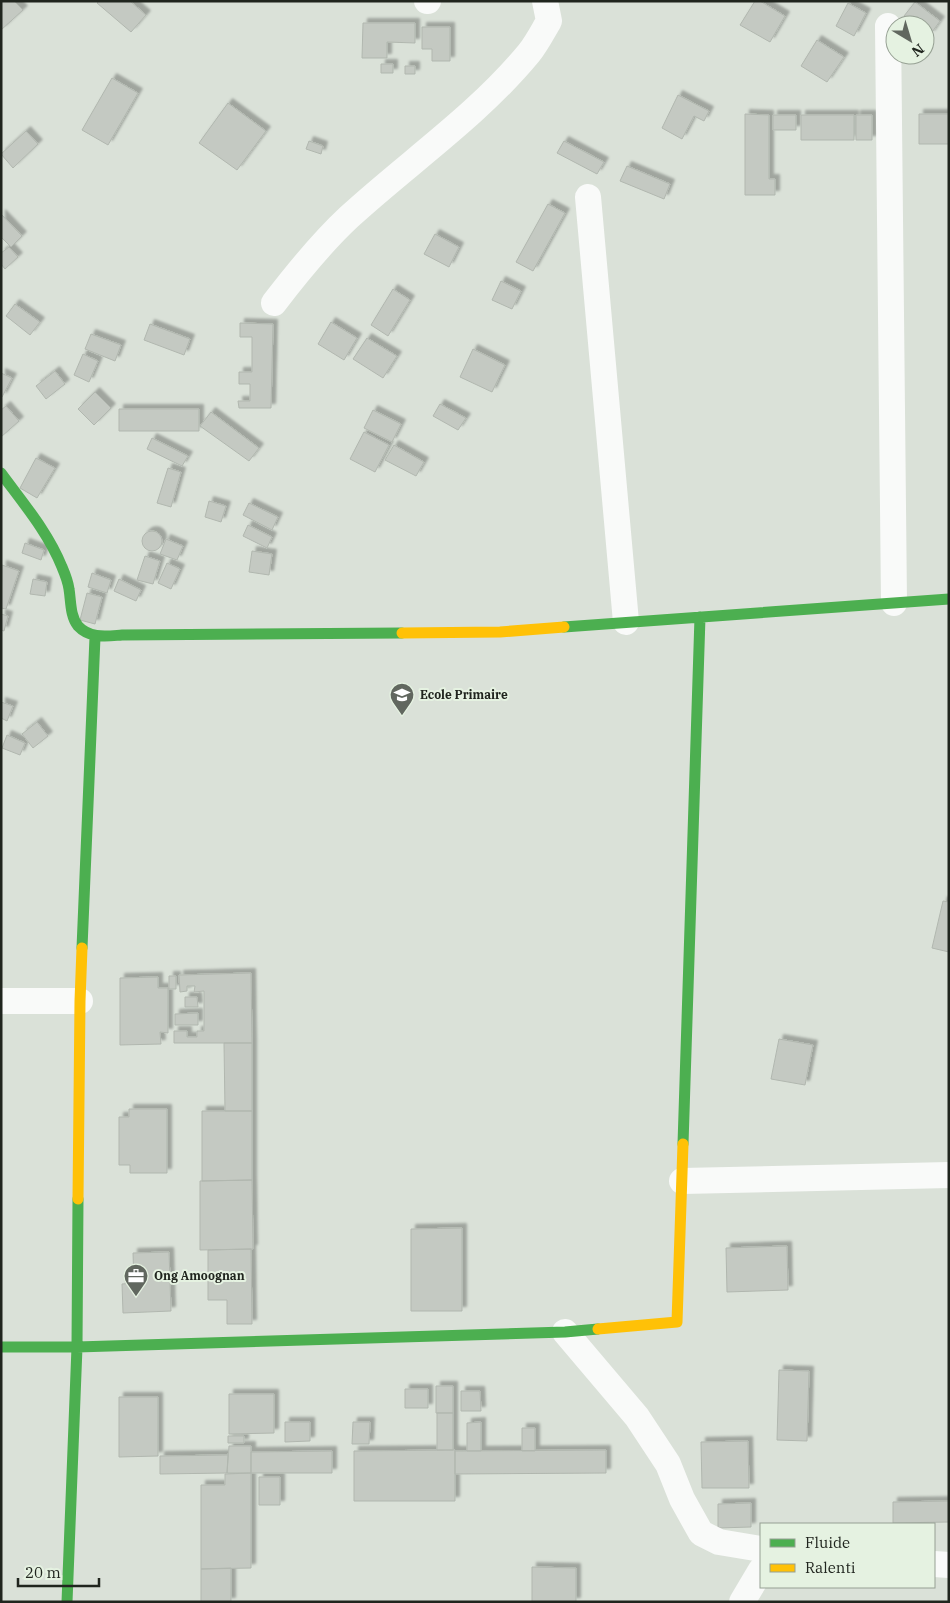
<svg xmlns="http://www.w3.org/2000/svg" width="950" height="1603" viewBox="0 0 950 1603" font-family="'IBM Plex Serif',serif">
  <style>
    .building { fill: #c4c9c2; stroke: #b1b7af; filter: url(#shadow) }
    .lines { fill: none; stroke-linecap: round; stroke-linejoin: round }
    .street { stroke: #f9faf9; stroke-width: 26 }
    .fast { stroke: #4caf50; stroke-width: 11 }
    .slow { stroke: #ffc107; stroke-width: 11 }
    .labels { text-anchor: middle; stroke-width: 4; stroke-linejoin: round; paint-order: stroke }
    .poi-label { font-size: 12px; font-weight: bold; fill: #20251e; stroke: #e5f2e1; text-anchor: start }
  </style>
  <defs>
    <filter id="shadow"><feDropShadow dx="4.5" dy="-4.5" stdDeviation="1" flood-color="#0004"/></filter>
  </defs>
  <rect width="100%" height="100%" fill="#dae1d8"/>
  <path class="building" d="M1 1H14L23 10 1 30Z
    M99 1H130L146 15 131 32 97 3Z
    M755 1H760L785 16 770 42 740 25Z
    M915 2 940 21 930 35 925 31V25H916L904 16Z
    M848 3 866 13 854 36 836 26Z
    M363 23H415V43L387 42V58H362Z
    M422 27H450V61H432V49H422Z
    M817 40 844 57 827 82 801 66Z
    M381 64H393V73H381Z
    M405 66H415V74H405Z
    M112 78 138 93 108 145 82 130Z
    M678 95 709 111 704 121 694 116 682 139 662 128Z
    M228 103 266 131 237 170 199 143Z
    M745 114 769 115V179H775V195H745Z
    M919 114H949V144H919Z
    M773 115H796V130H773Z
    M801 115H854V140H801Z
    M856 115H872V140H856Z
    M26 131 38 144 13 168 1 154Z
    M309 141 323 146 321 154 306 149Z
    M564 141 604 162 597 174 557 153Z
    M627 166 670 184 664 199 620 181Z
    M548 204 565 213 533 271 516 262Z
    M1 214 22 236 11 247 1 237Z
    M435 234 459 247 449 267 424 254Z
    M9 247 18 257 5 269 1 264V253Z
    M501 281 521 291 512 309 492 300Z
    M393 289 410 300 388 336 371 325Z
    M15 304 40 322 30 335 6 316Z
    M331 322 357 338 344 360 318 344Z
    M240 323 273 324 271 408H239L238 401H250V384H239V372H252V337H240Z
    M150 324 190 339 184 355 144 340Z
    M91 334 121 345 115 361 85 349Z
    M367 338 397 356 383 378 353 359Z
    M473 349 505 365 492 392 460 377Z
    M83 354 98 361 89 382 74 375Z
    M55 371 65 384 46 399 36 386Z
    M1 373 12 378 2 397H1Z
    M95 392 111 408 94 425 78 409Z
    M440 404 466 418 458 430 433 416Z
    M6 406 19 421 1 437V410Z
    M119 409H199V431H119Z
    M373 410 401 424 392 442 364 428Z
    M211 412 259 448 249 461 200 426Z
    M364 432 389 445 375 472 350 459Z
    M152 438 188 456 182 466 147 449Z
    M394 445 424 462 416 476 385 460Z
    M36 458 55 468 37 498 20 488Z
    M168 468 181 472 171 507 157 503Z
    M209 501 226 506 221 522 205 517Z
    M249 503 278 517 272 530 243 515Z
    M248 525 272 537 267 548 243 536Z
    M142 541a10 10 0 1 1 20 0a10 10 0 1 1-20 0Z
    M166 539 183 546 177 560 160 554Z
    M25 543 44 550 41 560 22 553Z
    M252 551 272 554 269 575 249 572Z
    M145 556 160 561 153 584 137 580Z
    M167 563 180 569 171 589 158 583Z
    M2 565 19 571 6 609 1 608Z
    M92 573 111 580 107 593 88 587Z
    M33 579 47 582 45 596 30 594Z
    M119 579 141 590 136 601 114 591Z
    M87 593 102 597 95 624 80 620Z
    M1 614 8 616 4 631 1 630Z
    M1 702 13 706 7 721 1 718Z
    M37 722 48 736 33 748 22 734Z
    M7 735 25 743 20 755 2 748Z
    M943 901 949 902V952L932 948Z
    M251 973 252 1043H174V1031H187V1037H197V1031H204V991L194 992 195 986H187V991L180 992 179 975Z
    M169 976H176V989H169Z
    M158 977V988H168V1033L160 1032 161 1044 120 1045V978Z
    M185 997H197L198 1007H185Z
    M198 1013V1025H175V1014Z
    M779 1039 813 1045 805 1085 771 1079Z
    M224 1043H252V1111H225Z
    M129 1109H167V1173H130V1165H119V1117H129Z
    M202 1111H252V1180L202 1181Z
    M252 1180 253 1249 200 1250V1181Z
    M462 1228V1311H411V1229Z
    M787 1246 788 1290 727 1292 726 1248Z
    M251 1249 252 1324H227V1300H208V1250Z
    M169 1252 171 1311 123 1313 122 1284 134 1283 133 1253Z
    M779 1370 809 1371 807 1441 777 1440Z
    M436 1386H453V1413H436Z
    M405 1389H428V1408H405Z
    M461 1391H480L481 1411H461Z
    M229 1394H274V1433L229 1434Z
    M119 1397H158V1456L119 1457Z
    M437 1413H453V1450H437Z
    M285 1422H310V1441L285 1442Z
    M353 1422H370L369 1444H352Z
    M481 1422V1451H467V1423Z
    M522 1428H535V1451H522Z
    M228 1436H244V1443H228Z
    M748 1441 749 1488H702L701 1442Z
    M229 1446H251V1473H227Z
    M455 1450V1501H354V1451Z
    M606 1450V1473L455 1474V1451Z
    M332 1451V1473H251V1452Z
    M228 1455 227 1473 160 1474V1456Z
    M251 1473V1568L201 1569V1485H225V1474Z
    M259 1477H280V1505H259Z
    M949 1501V1522L893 1523V1502Z
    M751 1503V1527L718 1528V1504Z
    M532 1567 576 1568V1602H532Z
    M231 1568V1602H201V1569Z"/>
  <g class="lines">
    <path class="street" d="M427 1H428
      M888 26 894 603
      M588 197 626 622
      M274 303C297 273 321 243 349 217 409 162 477 116 529 53 537 43 543 31 549 21L545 1
      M1 1001H80
      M682 1181 949 1175
      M565 1332 637 1417 668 1464 682 1499 701 1533 719 1542 761 1549
      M934 1564 949 1565
      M742 1602 761 1570"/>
    <path class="fast" d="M1 473C23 503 48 532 62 567 65 574 68 582 69 589 71 601 70 616 78 626 90 639 107 636 122 635L402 633
      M564 627 949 599
      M82 948 95 637
      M683 1144 700 617
      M1 1347H77L565 1332 598 1329
      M67 1602 77 1347 78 1199"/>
    <path class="slow" d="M402 633 500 632 564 627
      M78 1199 80 1001 82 948
      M598 1329 677 1322 683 1144"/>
  </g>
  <defs>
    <symbol id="school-pin" viewBox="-11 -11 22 30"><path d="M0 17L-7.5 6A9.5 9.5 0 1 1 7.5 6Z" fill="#61675f" stroke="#e5f2e1"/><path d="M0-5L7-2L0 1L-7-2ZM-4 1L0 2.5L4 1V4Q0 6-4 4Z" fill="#fff"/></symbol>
    <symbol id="office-pin" viewBox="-11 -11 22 30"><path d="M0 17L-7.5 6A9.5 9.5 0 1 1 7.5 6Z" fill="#61675f" stroke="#e5f2e1"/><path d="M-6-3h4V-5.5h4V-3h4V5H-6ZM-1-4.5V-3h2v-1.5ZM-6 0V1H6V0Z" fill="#fff"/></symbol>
  </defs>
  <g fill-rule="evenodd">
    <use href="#school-pin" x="388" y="681" width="28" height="38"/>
    <use href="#office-pin" x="122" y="1262" width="28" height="38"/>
  </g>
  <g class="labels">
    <g class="poi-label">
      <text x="420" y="699">Ecole Primaire</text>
      <text x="154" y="1280">Ong Amoognan</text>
    </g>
  </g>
  <rect width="950" height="1603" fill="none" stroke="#20251e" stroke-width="5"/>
  <rect x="760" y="1523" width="175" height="65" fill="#e5f2e1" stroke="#96a093"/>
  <rect x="770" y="1539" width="25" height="8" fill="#4caf50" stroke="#96a093"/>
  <text x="805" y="1548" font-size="15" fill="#20251e">Fluide</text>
  <rect x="770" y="1564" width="25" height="8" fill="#ffc107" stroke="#96a093"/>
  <text x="805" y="1573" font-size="15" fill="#20251e">Ralenti</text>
  <g transform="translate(910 40) rotate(142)"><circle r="24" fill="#e5f2e1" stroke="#96a093"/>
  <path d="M0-4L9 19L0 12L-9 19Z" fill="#61675f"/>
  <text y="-8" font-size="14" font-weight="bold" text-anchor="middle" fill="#20251e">N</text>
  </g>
  <path d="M18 1578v8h81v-8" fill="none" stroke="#20251e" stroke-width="2.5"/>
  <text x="25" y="1578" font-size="15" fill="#20251e" stroke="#e5f2e1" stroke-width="4" paint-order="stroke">20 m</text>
</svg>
